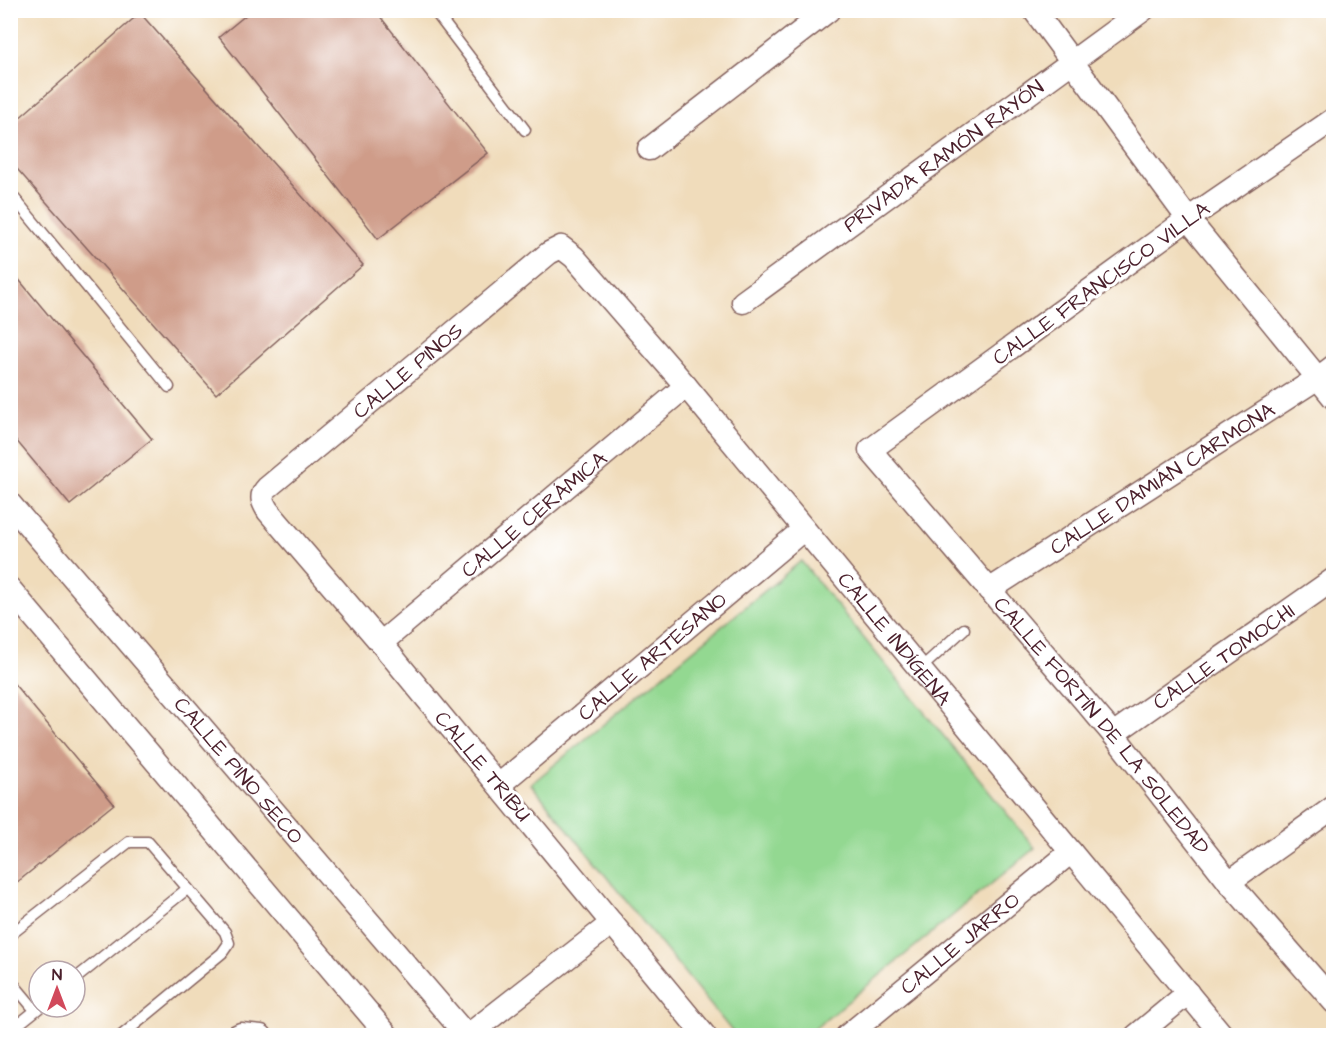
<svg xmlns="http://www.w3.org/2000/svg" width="1344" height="1046" viewBox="0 0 1344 1046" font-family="'Architects Daughter',sans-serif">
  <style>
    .green { fill: #93d891; stroke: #6e7c5e; stroke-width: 1.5 }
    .building { fill: #cf9c89 }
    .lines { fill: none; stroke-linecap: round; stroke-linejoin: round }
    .lane-casing { stroke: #84615d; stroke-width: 13 }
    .street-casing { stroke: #84615d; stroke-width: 25 }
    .lane { stroke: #fff; stroke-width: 10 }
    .street { stroke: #fff; stroke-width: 22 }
    .labels { text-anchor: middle; stroke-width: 6; stroke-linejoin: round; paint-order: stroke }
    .street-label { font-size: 21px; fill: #4a1f2b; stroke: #fff }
  </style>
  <rect width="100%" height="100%" fill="#fff"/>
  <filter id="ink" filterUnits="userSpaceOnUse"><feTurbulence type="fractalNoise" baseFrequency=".0167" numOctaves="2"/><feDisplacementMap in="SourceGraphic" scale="12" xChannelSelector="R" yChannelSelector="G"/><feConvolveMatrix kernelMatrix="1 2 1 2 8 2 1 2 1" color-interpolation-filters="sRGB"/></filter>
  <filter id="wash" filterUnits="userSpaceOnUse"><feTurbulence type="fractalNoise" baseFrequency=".008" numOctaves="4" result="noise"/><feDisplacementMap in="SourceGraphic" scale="24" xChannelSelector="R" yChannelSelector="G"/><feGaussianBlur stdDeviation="1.35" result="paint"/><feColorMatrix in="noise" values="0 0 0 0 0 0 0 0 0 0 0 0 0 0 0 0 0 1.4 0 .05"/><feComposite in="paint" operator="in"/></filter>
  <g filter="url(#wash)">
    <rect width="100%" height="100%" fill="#f0dcbb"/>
    <path class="green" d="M801 561 1035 848 807 1035H735L531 784Z"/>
    <g id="blocks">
      <path class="building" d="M252 10H375L488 153 378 239 219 37Z
        M140 13 363 265 216 394 10 161V126Z
        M10 269 152 439 70 505 10 433Z
        M10 679 114 804 10 888Z"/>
    </g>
  </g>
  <g filter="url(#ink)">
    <use href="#blocks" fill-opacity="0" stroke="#84615d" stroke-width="1.5"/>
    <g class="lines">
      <defs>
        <path id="lane" d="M434 10 525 130
          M10 193 169 387
          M920 669 964 629
          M10 935 129 842H148L225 932 229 943 222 953 121 1036
          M75 979 187 889
          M10 980 35 1010
          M10 1031 40 1007"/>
        <g id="street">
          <path d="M1034 10 1188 219 1334 398"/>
          <path id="s1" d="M1334 119 1188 219 870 450 1113 734 1229 882 1334 1002"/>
          <path d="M649 149 829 10"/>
          <path id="s2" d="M743 302 1143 10"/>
          <path id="s3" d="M10 504 467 1036"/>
          <path d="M10 589 388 1036"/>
          <path id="s4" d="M989 590 1318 378 1334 366"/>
          <path id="s5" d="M381 643 686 386"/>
          <path id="s6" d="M1113 734 1334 579"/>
          <path id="s7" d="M499 785 804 529"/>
          <path d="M1229 882 1334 807"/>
          <path d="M237 1036 241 1034 261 1036"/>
          <path d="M467 1036 612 923"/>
          <path id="s8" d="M705 1036 381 643 268 511C263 503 259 496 267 488L549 253 561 247 574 257 686 386 1223 1036"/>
          <path id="s9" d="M847 1036 1071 852"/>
          <path d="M1136 1036 1188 993"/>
        </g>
      </defs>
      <use href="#lane" class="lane-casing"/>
      <use href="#street" class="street-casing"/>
      <use href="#lane" class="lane"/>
      <use href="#street" class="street"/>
    </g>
  </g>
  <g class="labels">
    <g class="street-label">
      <text dy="7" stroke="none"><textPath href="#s2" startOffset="248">PRIVADA RAMÓN RAYÓN</textPath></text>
      <text transform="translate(1101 283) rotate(-36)" y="7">CALLE FRANCISCO VILLA</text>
      <text dy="7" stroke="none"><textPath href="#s8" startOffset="892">CALLE PINOS</textPath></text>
      <text dy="7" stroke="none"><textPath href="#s4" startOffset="206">CALLE DAMIÁN CARMONA</textPath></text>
      <text dy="7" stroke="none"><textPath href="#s5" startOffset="200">CALLE CERÁMICA</textPath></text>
      <text dy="7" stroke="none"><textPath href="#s8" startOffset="1604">CALLE INDÍGENA</textPath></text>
      <text dy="7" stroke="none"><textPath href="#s6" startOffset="135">CALLE TOMOCHI</textPath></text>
      <text dy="7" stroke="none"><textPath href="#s7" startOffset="200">CALLE ARTESANO</textPath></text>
      <text dy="7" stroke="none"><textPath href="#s1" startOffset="930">CALLE FORTÍN DE LA SOLEDAD</textPath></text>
      <text transform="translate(483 766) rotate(50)" y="7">CALLE TRIBU</text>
      <text dy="7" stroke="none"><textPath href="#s3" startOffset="351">CALLE PINO SECO</textPath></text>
      <text dy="7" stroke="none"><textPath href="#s9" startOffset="146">CALLE JARRO</textPath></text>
    </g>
  </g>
  <rect width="1344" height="1046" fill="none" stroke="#fff" stroke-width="36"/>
  <g transform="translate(57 989)"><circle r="28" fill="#ffffff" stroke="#b7a5aa" stroke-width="1.5"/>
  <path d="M0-4.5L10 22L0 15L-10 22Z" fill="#d1495b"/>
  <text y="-9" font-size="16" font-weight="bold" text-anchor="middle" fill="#4a1f2b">N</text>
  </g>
</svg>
